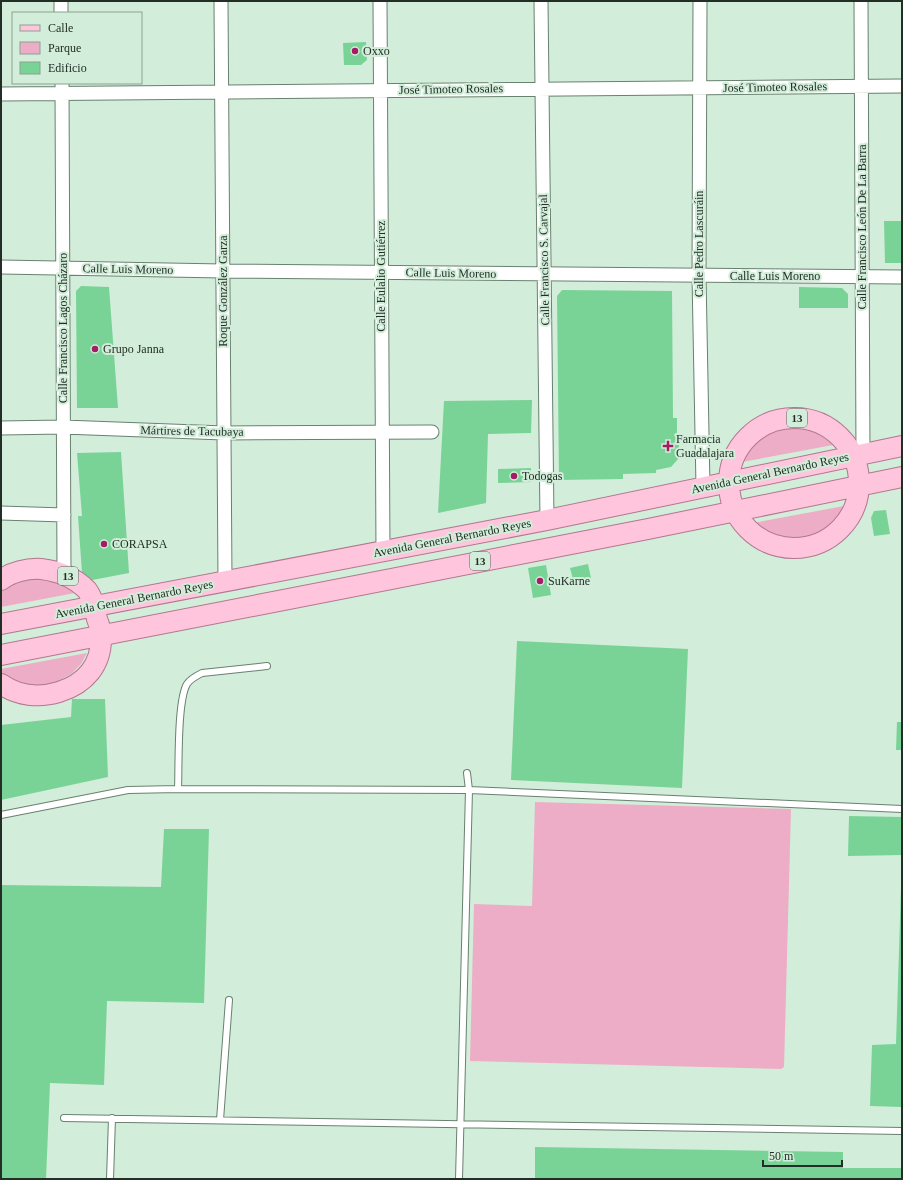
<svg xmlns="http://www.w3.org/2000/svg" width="903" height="1180" viewBox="0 0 903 1180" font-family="'Times New Roman',serif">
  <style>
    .green { fill: #edadc6 }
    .building { fill: #79d396 }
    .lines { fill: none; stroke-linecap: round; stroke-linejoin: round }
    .service-casing { stroke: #69816f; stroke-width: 8 }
    .minor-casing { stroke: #69816f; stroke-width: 15 }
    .primary-casing { stroke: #b1778e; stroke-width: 22 }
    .service { stroke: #fff; stroke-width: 6 }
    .minor { stroke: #fff; stroke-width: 13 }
    .primary { stroke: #fec5dd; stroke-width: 20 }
    .poi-dot { fill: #a41c66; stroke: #d2edd9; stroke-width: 1.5 }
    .labels { text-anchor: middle; stroke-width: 4; stroke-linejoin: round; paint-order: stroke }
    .shield { fill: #d2edd9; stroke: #58675c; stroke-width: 1 }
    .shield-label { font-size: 11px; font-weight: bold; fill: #232e26 }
    .poi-label { font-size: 12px; fill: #232e26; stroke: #d2edd9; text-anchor: start }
    .street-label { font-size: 12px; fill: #232e26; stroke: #d2edd9 }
  </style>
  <rect width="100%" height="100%" fill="#d2edd9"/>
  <path class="green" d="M784 429C803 427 820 432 833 445L742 462C750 444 765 433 784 429Z
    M844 506C827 541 781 551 753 523Z
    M33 577 60 583 75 593 1 607V588Z
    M87 653 81 664 71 674 53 684 28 687 1 675V669Z
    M535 802 791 809 784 1067 781 1069 470 1061 474 904 532 906Z"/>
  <path class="building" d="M366 42 367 60 361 65H344L343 43Z
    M884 221H902V263H885Z
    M81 286 109 287 118 408H77L76 291Z
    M799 287 842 288 848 294V308H799Z
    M562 290 672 291 673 418H677V433H679V458L671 467 656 470V473L623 474V479L559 480 557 296Z
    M532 400 531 433 488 434 486 503 438 513 444 401Z
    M121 452 129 573 87 581 82 573 78 516H82L77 453Z
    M531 468V482L498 483V469Z
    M886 510 890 534 874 536 871 518 874 511Z
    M588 564 591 578 574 583 570 568Z
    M546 565 551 595 533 598 528 568Z
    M517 641 688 649 682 788 511 780Z
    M72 699H105L108 777 1 800V725L71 717Z
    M897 722H902V750H896Z
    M849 816 902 817V855L848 856Z
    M164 829H209L204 1003 107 1001 104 1085 50 1083 46 1179H1V885L161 887Z
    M901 888H902V1107L870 1106 872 1045 896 1044Z
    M535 1147 843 1152V1168H902V1179H535Z"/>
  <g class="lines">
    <defs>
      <path id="service" d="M178 789 469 790 902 809
        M1 815 128 790 178 789C179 767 177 701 187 684 190 679 196 676 202 673L267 666
        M64 1118 902 1131
        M220 1120 229 1000
        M110 1179 112 1118
        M459 1179 469 790 467 773"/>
      <path id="minor" d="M61 1V13
        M221 1 225 581
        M380 1 383 552
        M541 1 547 520
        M700 1 699 276 703 487
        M861 1 863 454
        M62 83 64 574
        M1 94 902 86
        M1 267 223 271 902 277
        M1 428 63 427 224 433 432 432
        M1 513 64 515"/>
      <path id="primary" d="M729 483a65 65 0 1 1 130 0a65 65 0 1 1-130 0Z
        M1 580C11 572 28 568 41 569 59 571 74 577 87 590 93 598 95 609 97 619 99 624 101 631 101 636 102 665 85 684 59 692 39 698 18 696 1 684
        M1 624 547 520 902 446
        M1 655 648 529 902 477"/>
    </defs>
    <use href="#service" class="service-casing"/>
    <use href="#minor" class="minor-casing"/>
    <use href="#primary" class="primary-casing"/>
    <use href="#service" class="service"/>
    <use href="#minor" class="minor"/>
    <use href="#primary" class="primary"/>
  </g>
  <g class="poi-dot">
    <circle cx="355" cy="51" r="4"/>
    <circle cx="95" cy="349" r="4"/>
    <path d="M666 440h4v4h4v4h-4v4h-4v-4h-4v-4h4z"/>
    <circle cx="514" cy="476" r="4"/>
    <circle cx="104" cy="544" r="4"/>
    <circle cx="540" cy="581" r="4"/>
  </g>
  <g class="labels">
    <g class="shield">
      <rect x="787" y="409" width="20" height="18" rx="3"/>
      <rect x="470" y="552" width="20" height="18" rx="3"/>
      <rect x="58" y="567" width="20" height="18" rx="3"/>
    </g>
    <g class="shield-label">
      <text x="797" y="422">13</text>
      <text x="480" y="565">13</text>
      <text x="68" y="580">13</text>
    </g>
    <g class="poi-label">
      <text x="363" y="55">Oxxo</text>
      <text x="103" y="353">Grupo Janna</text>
      <text x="676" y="443">Farmacia<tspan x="676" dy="14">Guadalajara</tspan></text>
      <text x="522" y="480">Todogas</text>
      <text x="112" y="548">CORAPSA</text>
      <text x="548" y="585">SuKarne</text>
    </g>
    <g class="street-label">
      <text transform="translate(775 87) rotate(-1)" y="4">José Timoteo Rosales</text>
      <text transform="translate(451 89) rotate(-1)" y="4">José Timoteo Rosales</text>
      <text transform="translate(862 227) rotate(-90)" y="4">Calle Francisco León De La Barra</text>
      <text transform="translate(699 244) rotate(-90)" y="4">Calle Pedro Lascuráin</text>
      <text transform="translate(544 260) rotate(-91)" y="4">Calle Francisco S. Carvajal</text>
      <text transform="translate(128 269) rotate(1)" y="4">Calle Luis Moreno</text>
      <text transform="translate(451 273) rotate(1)" y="4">Calle Luis Moreno</text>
      <text transform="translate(381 276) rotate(-90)" y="4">Calle Eulalio Gutiérrez</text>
      <text x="775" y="280">Calle Luis Moreno</text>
      <text transform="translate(223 291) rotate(-90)" y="4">Roque González Garza</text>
      <text transform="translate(63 328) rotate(-90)" y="4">Calle Francisco Lagos Cházaro</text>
      <text transform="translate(192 431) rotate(1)" y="4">Mártires de Tacubaya</text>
      <text transform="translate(770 473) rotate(-12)" y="4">Avenida General Bernardo Reyes</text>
      <text transform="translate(452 538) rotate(-11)" y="4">Avenida General Bernardo Reyes</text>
      <text transform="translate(134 599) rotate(-11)" y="4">Avenida General Bernardo Reyes</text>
    </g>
  </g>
  <rect width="903" height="1180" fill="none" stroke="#232e26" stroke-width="4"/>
  <rect x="12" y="12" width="130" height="72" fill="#d2edd9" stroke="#8ca191"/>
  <rect x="20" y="25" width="20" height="6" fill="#fec5dd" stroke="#8ca191"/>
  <text x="48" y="32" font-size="12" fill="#232e26">Calle</text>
  <rect x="20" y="42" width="20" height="12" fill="#edadc6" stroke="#8ca191"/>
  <text x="48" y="52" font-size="12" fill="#232e26">Parque</text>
  <rect x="20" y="62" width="20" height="12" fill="#79d396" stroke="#8ca191"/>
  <text x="48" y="72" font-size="12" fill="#232e26">Edificio</text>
  <path d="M763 1160v6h79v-6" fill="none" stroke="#232e26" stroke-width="2"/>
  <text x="769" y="1160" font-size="12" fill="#232e26" stroke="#d2edd9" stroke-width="3" paint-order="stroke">50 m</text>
</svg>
